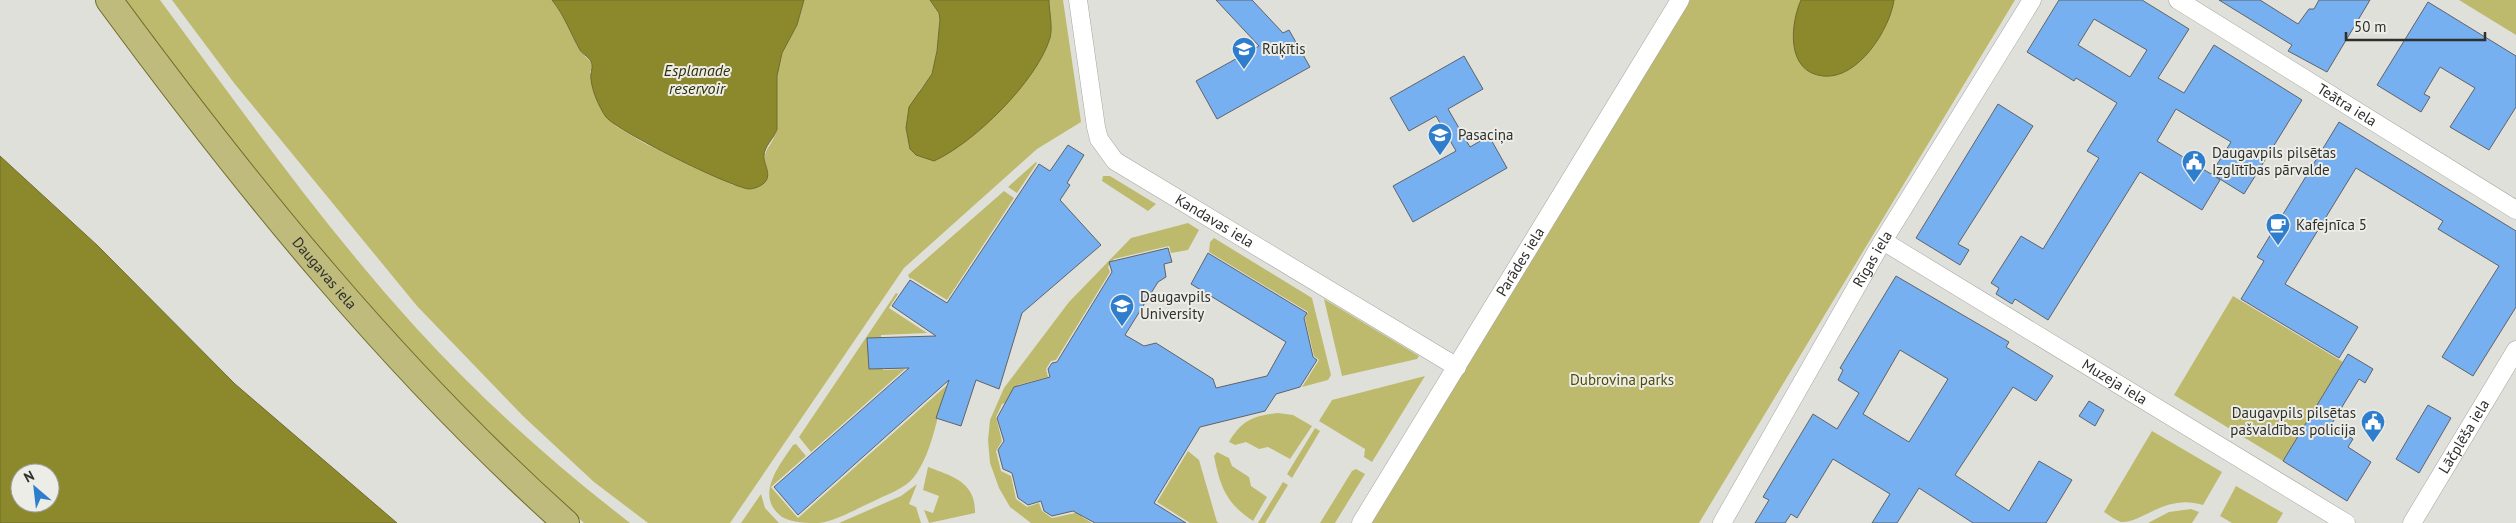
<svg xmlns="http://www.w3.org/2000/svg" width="2516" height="523" viewBox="0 0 2516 523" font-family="'PT Sans',sans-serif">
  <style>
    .green { fill: #bdba6e }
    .water { fill: #8c882c; stroke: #706d2c; fill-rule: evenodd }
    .building { fill: #76b0f0; stroke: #606367; fill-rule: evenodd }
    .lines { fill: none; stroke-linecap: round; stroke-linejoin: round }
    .street-casing { stroke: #a5a5a0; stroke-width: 19 }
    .primary-casing { stroke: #6f6c27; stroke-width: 28 }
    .street { stroke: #fff; stroke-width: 18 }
    .primary { stroke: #bebb7c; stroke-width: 26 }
    .labels { text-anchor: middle; stroke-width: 4; stroke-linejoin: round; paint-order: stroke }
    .poi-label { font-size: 15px; fill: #2f2f2d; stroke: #edede8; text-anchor: start }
    .street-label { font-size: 15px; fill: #2f2f2d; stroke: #edede8 }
    .park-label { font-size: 15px; fill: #504c04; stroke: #edede8 }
    .water-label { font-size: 16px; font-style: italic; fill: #323008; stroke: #edede8 }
  </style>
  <rect width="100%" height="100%" fill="#e0e0db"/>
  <path class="green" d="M125 0H160C243 112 324 227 418 330 484 402 553 463 630 523H584L531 477 459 407 298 226 191 92Z
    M172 0H552C566 17 569 34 580 50 584 57 589 58 593 66L590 72 616 126 644 143 733 185 768 174C759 147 772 150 777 129V76L782 53 797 25 804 0H930L939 13 940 19 937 51 932 74 919 91 1050 36 1049 0H1063L1081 122 1037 149 904 268 730 523H648L594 482 524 417 417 306 234 83Z
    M1690 0H2015L1699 523H1371Z
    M2459 0H2516V35Z
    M1036 162 1037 163 1017 193 1008 187Z
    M1103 176H1110L1156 204 1148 211 1102 181Z
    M1004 191 1014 198 947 300 911 278 910 279 908 275Z
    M1188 223 1199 230 1188 250 1171 253 1169 246 1114 259 1108 267 1110 272 1056 360 1051 361 1046 369 1048 377 1018 385 1014 395V401L1002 404 996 417 1002 441 996 451 1001 471 1011 476 1016 499 1027 507 1039 503 1042 511 1052 518 1080 512 1082 517 1092 523H1031L1010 507 999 488 990 463 988 440 990 420 1004 388 1069 302 1131 238Z
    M1214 238 1312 298 1331 375 1328 380 1302 387 1319 360 1314 356 1305 318 1308 312 1209 252 1210 242Z
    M896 293 898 294 889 308 927 333 881 335 883 370 905 369 811 452 799 437Z
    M2233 296 2343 362 2283 461 2174 395Z
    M1324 299 1419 356 1417 359 1342 376Z
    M1425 376 1372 462 1364 457 1365 449 1319 421 1332 400Z
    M947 385C937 414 933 452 914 477 905 489 885 495 872 502 856 509 836 521 819 523 806 523 793 523 782 517 754 496 779 466 793 445L796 444 806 456 771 487 798 518Z
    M1278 413 1293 415 1312 426 1290 459 1268 447 1259 449 1246 442 1235 445 1229 442C1242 420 1253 416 1278 413Z
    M1315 428 1320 431 1292 478 1287 474Z
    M2152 431 2222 472 2203 505C2166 493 2143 523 2121 522 2115 520 2109 515 2104 512Z
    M1188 451 1199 460 1217 522 1219 523H1190L1157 502Z
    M1217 452 1229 458 1232 466 1249 477 1251 486 1267 497 1253 521C1227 504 1220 487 1214 456Z
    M928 467C952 476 976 482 975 513L929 523 924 510 933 513 939 496 923 490Z
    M1356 469 1365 474 1335 523H1320L1352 471Z
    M1283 482 1288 485 1265 523H1258Z
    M917 484 909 504 916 507 921 523H839L901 496Z
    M2236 486 2283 513 2277 523H2232L2220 516Z
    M761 494 765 508 779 523H741Z
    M2191 509 2199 512 2192 523H2148L2169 512Z"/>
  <path class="water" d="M552 0H804L797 25 782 53 777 76V129C774 139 764 146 764 156 764 166 773 176 763 184 759 187 753 189 749 189 730 187 617 131 606 117 599 107 592 91 591 79 590 74 593 68 592 64 590 57 583 55 580 50 570 33 565 16 552 0Z
    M930 0H1049C1049 11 1053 27 1050 38 1037 81 974 143 934 161L916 155 910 149 906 128 909 107 932 74 937 51 940 19 939 13Z
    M1801 0H1894C1890 29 1858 80 1823 76 1786 72 1790 25 1801 0Z
    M0 156 98 246 235 384 397 523H0ZM20 473H50V503H20Z"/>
  <path class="building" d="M1216 0H1252L1283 33 1289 30 1310 67 1217 119 1196 81 1259 46Z
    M2059 0H2142L2189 29 2158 78 2184 93 2214 45 2302 100 2244 194 2215 176 2220 180 2202 210 2140 172 2048 320 2015 299 2012 304 1996 294 1999 288 1991 283 2021 236 2043 249 2099 158 2087 151 2117 103 2076 78 2074 81 2027 52ZM2094 19 2147 50 2130 77 2078 45ZM2176 109 2231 142 2211 174 2157 141Z
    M2219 0H2260L2298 24 2309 9H2314L2319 0H2370L2327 72 2288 51 2292 45Z
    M2428 2 2516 56V107L2489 150 2450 127 2475 88 2440 67 2424 94 2430 97 2421 112 2377 85Z
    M1464 56 1483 89 1448 109 1470 147 1489 136 1507 168 1413 222 1393 186 1456 151 1436 116 1409 131 1390 98Z
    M1998 104 2033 126 1958 244 1969 250 1960 265 1916 238Z
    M2339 122 2516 231V307L2473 376 2442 357 2499 266 2438 229 2443 221 2356 168 2285 284 2358 327 2339 358 2241 299 2264 261 2257 257Z
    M1068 145 1084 155 1067 183 1070 185 1060 200 1101 245 1022 313 999 389 976 380 961 426 936 418 949 380 798 515 774 487 909 368 869 369 867 338 936 336 892 306 910 280 947 303 1039 164 1050 171Z
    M1168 248 1172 262 1164 264 1166 277 1158 282 1125 335 1144 346 1156 343 1213 379 1216 388 1267 376 1286 342 1191 284 1208 253 1307 313 1304 318 1313 357 1317 360 1300 387 1276 394 1265 411 1200 427 1154 503 1186 523H1095L1073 511 1052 516 1044 511 1041 501 1028 505 1018 498 1012 473 1003 469 998 450 1004 441 997 418 1014 387 1050 377 1048 369 1052 363 1057 362 1112 272 1109 262Z
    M1896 276 2009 342 2006 347 2053 376 2036 401 2013 387 1955 475 2009 511 2039 461 2072 480 2046 523H1973L1919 488 1897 523H1872L1890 494 1833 459 1797 518 1791 514 1785 523H1755L1769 500 1763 497 1813 414 1837 429 1859 393 1838 380 1843 370 1840 368ZM1900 350 1948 379 1909 442 1863 414Z
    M2348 354 2373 369 2365 383 2359 379 2331 425 2353 439 2348 447 2371 462 2347 501 2283 461Z
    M2089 401 2104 410 2095 426 2079 416Z
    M2428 405 2451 418 2419 473 2396 459Z"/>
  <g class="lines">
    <defs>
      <g id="street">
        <path id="s1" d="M1078 0 1096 127 1099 139 1115 161 1457 367"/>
        <path id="s2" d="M2178 0 2516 210"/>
        <path id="s3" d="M1883 241 2346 523"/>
        <path id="s4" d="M1361 523 1680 0"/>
        <path id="s5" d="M1722 523 1878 249 2032 0"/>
        <path id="s6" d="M2412 523 2516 350"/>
      </g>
      <g id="primary">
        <path id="s7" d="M109 0C246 186 394 369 566 523"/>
      </g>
    </defs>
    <use href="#street" class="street-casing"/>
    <use href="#primary" class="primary-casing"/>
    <use href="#street" class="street"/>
    <use href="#primary" class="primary"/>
  </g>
  <defs>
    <symbol id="school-pin" viewBox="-11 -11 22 30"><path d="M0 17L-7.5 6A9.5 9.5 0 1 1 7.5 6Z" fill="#2f7ece" stroke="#edede8"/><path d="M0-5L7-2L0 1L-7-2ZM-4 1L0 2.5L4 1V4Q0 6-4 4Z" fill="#fff"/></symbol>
    <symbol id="civic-pin" viewBox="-11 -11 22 30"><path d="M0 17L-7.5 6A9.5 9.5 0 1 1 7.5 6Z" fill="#2f7ece" stroke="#edede8"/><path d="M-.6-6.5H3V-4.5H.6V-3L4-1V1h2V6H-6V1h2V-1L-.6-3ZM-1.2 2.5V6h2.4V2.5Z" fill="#fff"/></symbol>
    <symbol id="cafe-pin" viewBox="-11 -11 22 30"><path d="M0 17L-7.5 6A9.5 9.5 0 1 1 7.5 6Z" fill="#2f7ece" stroke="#edede8"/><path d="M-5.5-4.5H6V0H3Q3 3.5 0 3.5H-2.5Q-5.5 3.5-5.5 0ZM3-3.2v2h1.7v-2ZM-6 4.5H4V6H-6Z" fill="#fff"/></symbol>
    <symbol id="university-pin" viewBox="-11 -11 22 30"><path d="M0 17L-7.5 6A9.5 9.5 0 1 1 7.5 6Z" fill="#2f7ece" stroke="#edede8"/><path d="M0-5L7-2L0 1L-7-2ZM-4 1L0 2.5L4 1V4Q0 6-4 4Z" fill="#fff"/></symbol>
  </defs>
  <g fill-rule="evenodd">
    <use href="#school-pin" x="1230" y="35" width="28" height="38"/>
    <use href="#school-pin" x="1426" y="121" width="28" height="38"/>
    <use href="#civic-pin" x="2180" y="148" width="28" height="38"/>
    <use href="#cafe-pin" x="2264" y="211" width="28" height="38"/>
    <use href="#university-pin" x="1108" y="292" width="28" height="38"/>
    <use href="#civic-pin" x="2359" y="408" width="28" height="38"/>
  </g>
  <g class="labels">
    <g class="poi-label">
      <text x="1262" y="54">Rūķītis</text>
      <text x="1458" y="140">Pasaciņa</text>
      <text x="2212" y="158">Daugavpils pilsētas<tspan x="2212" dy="17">Izglītības pārvalde</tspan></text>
      <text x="2296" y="230">Kafejnīca 5</text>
      <text x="1140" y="302">Daugavpils<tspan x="1140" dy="17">University</tspan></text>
      <text x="2356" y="418" text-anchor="end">Daugavpils pilsētas<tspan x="2356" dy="17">pašvaldības policija</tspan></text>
    </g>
    <g class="street-label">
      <text dy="5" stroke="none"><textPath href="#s2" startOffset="199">Teātra iela</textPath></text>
      <text dy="5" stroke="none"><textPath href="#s1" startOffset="284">Kandavas iela</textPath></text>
      <text dy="5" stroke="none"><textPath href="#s5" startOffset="304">Rīgas iela</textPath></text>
      <text dy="5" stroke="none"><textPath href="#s4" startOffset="306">Parādes iela</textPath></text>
      <text dy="5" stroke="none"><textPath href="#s7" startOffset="348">Daugavas iela</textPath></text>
      <text dy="5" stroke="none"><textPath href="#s3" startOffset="271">Muzeja iela</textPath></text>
      <text dy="5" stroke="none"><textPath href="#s6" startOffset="101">Lāčplēša iela</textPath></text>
    </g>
    <g class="park-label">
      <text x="1622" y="385">Dubrovina parks</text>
    </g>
    <g class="water-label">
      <text x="697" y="76">Esplanade<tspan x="697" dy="18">reservoir</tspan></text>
    </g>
  </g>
  <g transform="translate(35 488) rotate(332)"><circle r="24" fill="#edede8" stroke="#a1a19d"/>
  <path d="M0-4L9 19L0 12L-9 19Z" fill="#2f7ece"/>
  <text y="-8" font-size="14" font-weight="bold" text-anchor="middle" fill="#2f2f2d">N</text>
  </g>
  <path d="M2346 32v8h139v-8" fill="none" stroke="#2f2f2d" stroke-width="2.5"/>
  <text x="2354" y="32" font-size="15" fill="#2f2f2d" stroke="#edede8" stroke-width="4" paint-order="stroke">50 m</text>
</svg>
